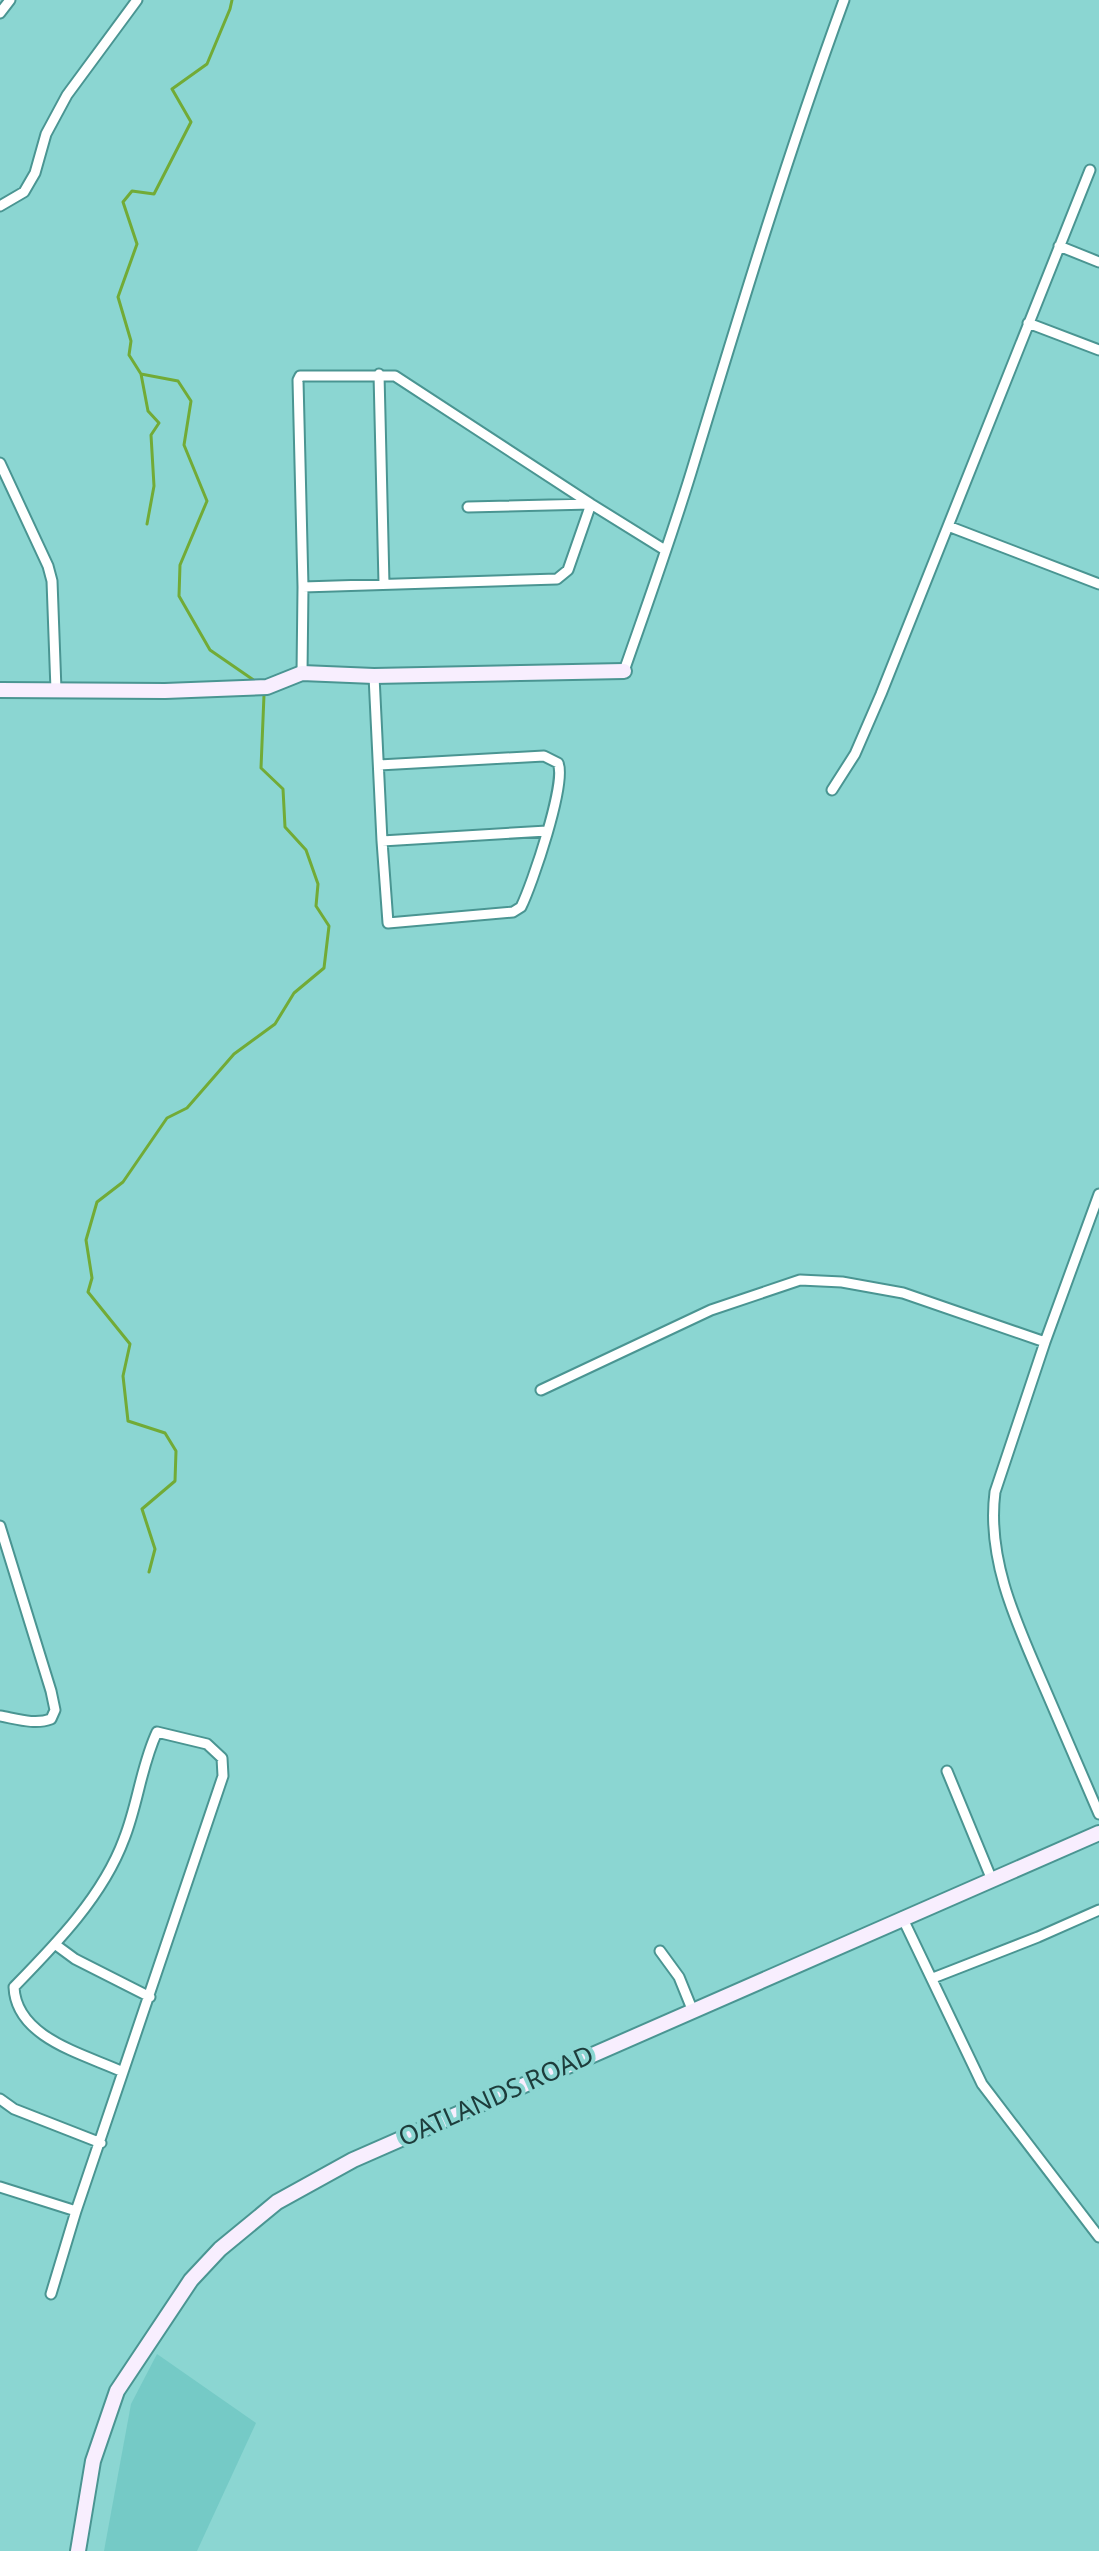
<svg xmlns="http://www.w3.org/2000/svg" width="1099" height="2551" viewBox="0 0 1099 2551" font-family="'Noto Sans',sans-serif">
  <style>
    .built { fill: #75cac6 }
    .lines { fill: none; stroke-linecap: round; stroke-linejoin: round }
    .stream { stroke: #72ab36; stroke-width: 3 }
    .street-casing { stroke: #4a9592; stroke-width: 13 }
    .secondary-casing { stroke: #4a9592; stroke-width: 18 }
    .street { stroke: #fff; stroke-width: 9 }
    .secondary { stroke: #f8eefe; stroke-width: 14 }
    .labels { text-anchor: middle; stroke-width: 8; stroke-linejoin: round; paint-order: stroke }
    .street-label { font-size: 26px; fill: #1d3c3b; stroke: #8bd6d2 }
  </style>
  <rect width="100%" height="100%" fill="#8bd6d2"/>
  <path class="built" d="M157 2354 256 2423 197 2551H104L131 2404Z"/>
  <g class="lines">
    <path class="stream" d="M141 374 178 381 191 401 184 445 207 501 180 565 179 596 210 650 255 681
      M147 524 154 486 151 435 159 423 148 411 141 374 129 355 131 341 118 297 137 244 123 202 132 191 154 194 191 122 172 89 207 64 230 9 232 0
      M149 1572 155 1549 142 1509 175 1481 176 1451 165 1433 128 1421 123 1376 130 1344 88 1292 92 1278 86 1240 97 1202 123 1182 167 1118 187 1108 234 1054 275 1024 294 993 324 968 329 926 316 906 318 884 306 850 285 827 283 789 261 768 264 695"/>
    <defs>
      <path id="street" d="M0 13 10 0
        M0 206 24 192 35 173 46 134 67 95 137 0
        M1059 246 1099 262
        M1028 323 1099 350
        M379 374 384 584
        M0 463 48 566 52 581 56 690
        M948 526 1099 584
        M303 587 557 579 568 570 591 504 468 507
        M624 671C648 602 673 533 694 463 741 308 788 153 844 0
        M302 673 303 587 298 380 300 376H395L591 504 665 550
        M374 676 382 841 388 923 513 912 521 907C532 885 567 782 558 763L544 756 379 765
        M832 790 855 754 881 694 1090 170
        M382 841 547 831
        M1099 1194 1045 1342 995 1492C986 1562 1019 1628 1046 1691 1064 1732 1081 1773 1099 1814
        M541 1390 711 1310 800 1280 842 1282 903 1293 1045 1342
        M0 1526 51 1691 55 1710 51 1719C35 1725 17 1719 0 1716
        M947 1771 992 1880
        M902 1917 982 2084 1099 2237
        M56 1945 75 1959 150 1997
        M660 1951 679 1977 692 2009
        M933 1978 1038 1937 1099 1910
        M0 2099 14 2109 101 2143
        M0 2187 76 2211
        M51 2294 76 2211 223 1776 222 1758 207 1744 157 1732C141 1766 138 1804 124 1839 103 1896 56 1944 14 1987 16 2038 84 2054 123 2072"/>
      <path id="secondary" d="M0 690 165 691 267 687 302 673 374 676 624 671
        M78 2551 93 2461 117 2391 191 2280 220 2249 277 2202 353 2160 1099 1833"/>
    </defs>
    <use href="#street" class="street-casing"/>
    <use href="#secondary" class="secondary-casing"/>
    <use href="#street" class="street"/>
    <use href="#secondary" class="secondary"/>
  </g>
  <g class="labels">
    <g class="street-label">
      <text transform="translate(496 2096) rotate(-24)" y="9">OATLANDS ROAD</text>
    </g>
  </g>
</svg>
